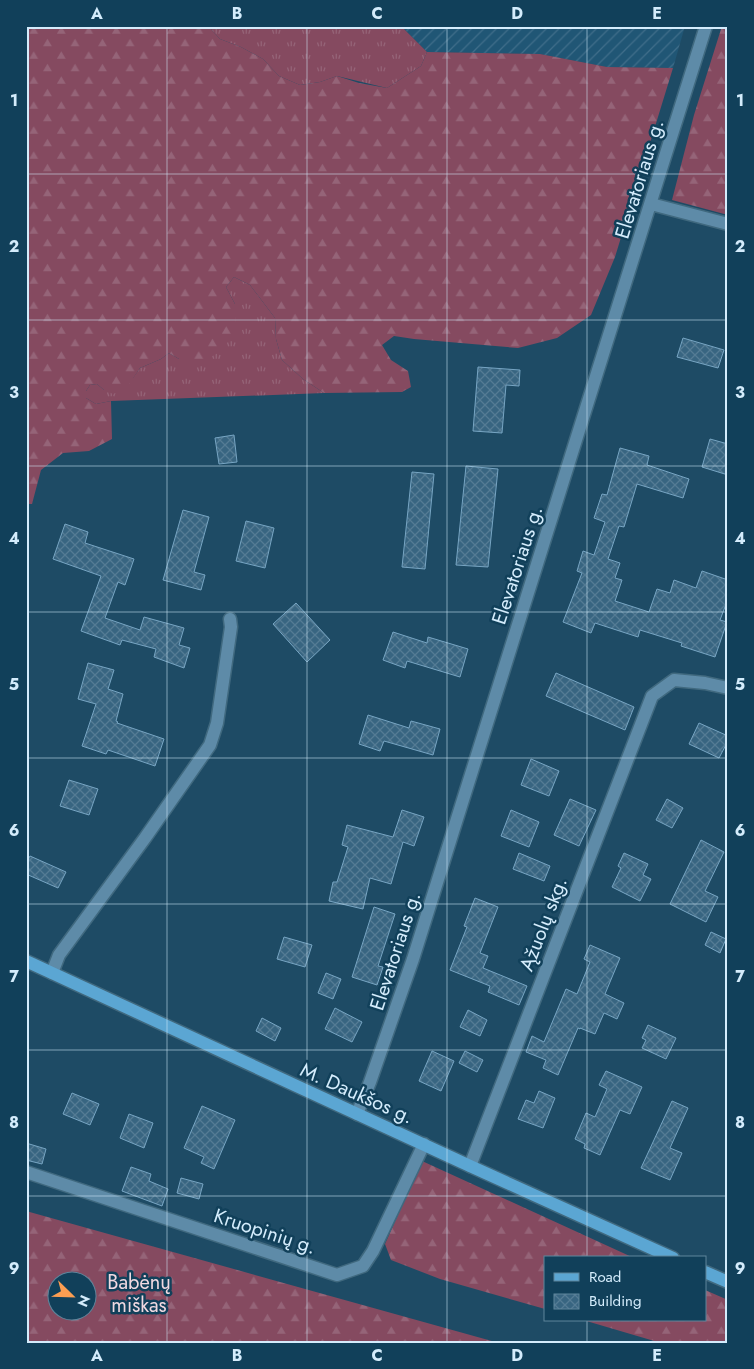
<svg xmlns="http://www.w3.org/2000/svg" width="754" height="1369" viewBox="0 0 754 1369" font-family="Jost,sans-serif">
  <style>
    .industrial { fill: url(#industrial-furrows) }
    .grass { fill: url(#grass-tufts) }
    .forest { fill: url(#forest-firs); fill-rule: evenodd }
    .building { fill: url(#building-cross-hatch); stroke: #77a5c3 }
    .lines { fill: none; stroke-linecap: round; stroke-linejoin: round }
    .street-casing { stroke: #40697f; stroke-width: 15 }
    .primary-casing { stroke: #40697f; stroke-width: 15 }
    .street { stroke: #5e8ba8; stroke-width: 12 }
    .primary { stroke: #5ba6d3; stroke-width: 12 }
    .grid { fill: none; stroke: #d4ecfc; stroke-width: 1; stroke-opacity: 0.55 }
    .labels { text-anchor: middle; stroke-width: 5; stroke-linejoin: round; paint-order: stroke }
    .street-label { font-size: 20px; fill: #d4ecfc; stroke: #11405a }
    .park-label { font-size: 20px; fill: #f1d9e1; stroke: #11405a }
    .neatline { fill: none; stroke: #d4ecfc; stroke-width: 2 }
    .grid-label { font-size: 16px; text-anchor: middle; font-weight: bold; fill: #d4ecfc }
  </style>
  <defs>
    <pattern id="industrial-furrows" width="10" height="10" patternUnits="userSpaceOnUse" patternTransform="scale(1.25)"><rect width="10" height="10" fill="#205675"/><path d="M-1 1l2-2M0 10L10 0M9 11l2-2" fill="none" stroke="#406e8a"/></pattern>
    <pattern id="grass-tufts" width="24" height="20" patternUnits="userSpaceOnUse" patternTransform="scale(1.25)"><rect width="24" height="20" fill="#854a60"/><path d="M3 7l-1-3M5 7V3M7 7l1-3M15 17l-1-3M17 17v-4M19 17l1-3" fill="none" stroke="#956478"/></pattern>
    <pattern id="forest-firs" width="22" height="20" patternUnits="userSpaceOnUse" patternTransform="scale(1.25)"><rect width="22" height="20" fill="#854a60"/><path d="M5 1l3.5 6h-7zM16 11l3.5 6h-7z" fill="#956478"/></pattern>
    <pattern id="building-cross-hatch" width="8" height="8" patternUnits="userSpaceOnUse" patternTransform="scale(1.25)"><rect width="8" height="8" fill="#386581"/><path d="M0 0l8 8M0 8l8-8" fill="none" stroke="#547b94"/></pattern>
  </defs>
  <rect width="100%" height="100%" fill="#1e4b65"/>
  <path class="industrial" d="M401 26H685L673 68 607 67 540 54 427 52Z"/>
  <path class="grass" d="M208 26H401L427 52 421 66 387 88 337 76 320 82 300 85 279 76 263 59 241 47 220 39Z
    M234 277 250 285 275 318 276 339 282 360 303 379 324 393 111 401 96 404 86 398V391L90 385 97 384 104 390 133 378 140 368 161 359 169 353 179 359 235 304 226 287Z"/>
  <path class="forest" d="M26 26H208L220 39 241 47 263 59 279 76 300 85 320 82 337 76 359 83 387 88 421 66 427 52 540 54 607 67 673 68 615 257 591 315 557 338 518 348 414 339 394 336 382 345 391 360 408 371 411 387 402 392 324 393 303 379 282 360 276 339 275 318 250 285 234 277 226 287 235 304 236 326 223 350 202 362 179 359 169 353 161 359 140 368 126 389 113 394 104 390 97 384 90 385 86 391V398L96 404 111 401 112 439 89 451 63 453 41 470 32 504H26Z
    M722 26H728V215L672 200 694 115Z
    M422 1161 634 1258H545V1309L440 1279 391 1260 385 1244Z
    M26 1211 499 1343H26ZM58 1282H88V1312H58Z
    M705 1290 728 1300V1343H661L583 1320H705Z"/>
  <path class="building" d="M683 338 724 350 718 368 677 357Z
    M478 367 520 370 519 386 506 385 502 433 473 431Z
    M234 435 237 462 219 464 215 438Z
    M710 439 728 444V475L702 467Z
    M620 448 649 456 647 465 689 479 683 498 637 484 624 527 619 526 608 559 620 563 615 578 622 580 615 601 649 612 657 589 670 593 674 580 696 588 702 571 728 580V599L720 620 727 622 715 657 681 646 682 643 640 630 638 637 595 623 591 633 563 622 582 573 577 571 583 551 594 555 605 522 594 518 602 494 607 495Z
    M466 466 498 469 488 567 456 565Z
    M412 472 434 474 425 569 402 567Z
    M183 510 209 517 194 572 205 575 201 590 163 580Z
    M246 521 274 528 265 568 236 561Z
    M65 524 88 532 85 543 134 559 125 585 118 582 105 618 140 630 144 617 184 628 179 645 190 648 184 668 154 657 156 649 122 640 120 645 81 631 101 576 53 559Z
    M296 603 330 640 307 662 273 624Z
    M393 632 427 643 428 637 468 649 460 677 407 661 405 668 383 660Z
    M88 663 114 670 108 689 123 694 116 721 118 722 117 723 164 739 155 766 108 750 106 754 82 746 96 704 78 699Z
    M556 673 634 707 625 730 546 696Z
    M368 715 409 728 411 721 440 729 433 755 384 741 380 751 359 744Z
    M699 723 728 736V741L719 758 689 744Z
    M531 759 559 771 549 796 521 785Z
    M69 780 98 789 89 815 60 806Z
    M570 799 596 810 579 846 554 835Z
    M667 799 683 808 672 828 656 820Z
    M402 810 424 817 414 846 403 842 391 884 370 878 363 909 329 901 333 882H337L348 847 342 845 347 825 393 837Z
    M511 810 539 822 529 847 501 836Z
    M701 840 724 852 705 891 718 897 706 922 670 904Z
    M519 853 550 866 544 881 513 869Z
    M624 853 648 864 643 875 651 879 640 901 612 887 621 868 618 866Z
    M30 856 66 872 58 888 26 874V863Z
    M475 898 498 907 480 953 488 956 483 968 527 986 519 1005 488 992 490 986 450 970 467 927 464 926Z
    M374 907 395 914 378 966 383 967 377 985 352 977Z
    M711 932 726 939 720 953 705 945Z
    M284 937 312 945 305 967 277 959Z
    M590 945 620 958 605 994 624 1003 617 1019 604 1013 595 1034 580 1028V1029L578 1028 558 1075 543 1068 546 1060 526 1052 532 1036 544 1042 566 989 577 994 590 962 584 959Z
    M326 973 341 979 333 999 318 993Z
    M335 1008 362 1022 352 1042 325 1029Z
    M468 1010 487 1020 480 1036 460 1027Z
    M262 1018 281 1028 275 1041 256 1031Z
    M648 1025 676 1038 666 1059 642 1048 646 1040 642 1038Z
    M432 1051 454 1061 441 1091 419 1081Z
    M465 1051 483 1060 477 1072 459 1063Z
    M606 1071 642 1087 630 1114 620 1110 600 1155 584 1148 585 1144 575 1139 586 1113 595 1117 607 1089 599 1085Z
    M539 1091 555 1098 543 1128 518 1119 526 1100 534 1103Z
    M72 1093 99 1104 90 1125 63 1114Z
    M672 1101 688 1108 670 1148 682 1153 670 1180 641 1168Z
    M202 1106 235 1120 214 1169 201 1163 204 1157 184 1148Z
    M129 1114 153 1123 144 1148 120 1138Z
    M26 1143 46 1149 42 1164 26 1160Z
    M131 1167 151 1174 149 1181 168 1189 162 1206 122 1191Z
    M181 1178 203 1184 199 1199 177 1193Z"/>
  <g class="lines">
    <defs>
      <path id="street" d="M651 204 728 224
        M52 973 59 955 145 838 210 745 217 723 231 627 230 619
        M357 1114 370 1082 413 959 706 26
        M470 1166 652 696 674 680 705 683 728 688
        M26 1172 337 1275 363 1266 373 1251 424 1144"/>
      <path id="primary" d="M26 961 470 1166 673 1258
        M705 1272 728 1282"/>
    </defs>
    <use href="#street" class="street-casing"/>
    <use href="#primary" class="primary-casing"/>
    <use href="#street" class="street"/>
    <use href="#primary" class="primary"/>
  </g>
  <path class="grid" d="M167 26V1343M307 26V1343M447 26V1343M587 26V1258M26 174H728M26 320H728M26 466H728M26 612H728M26 758H728M26 904H728M26 1050H728M26 1196H728M587 1320V1343"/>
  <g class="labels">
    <g class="street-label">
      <text transform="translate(639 179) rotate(-73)" y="7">Elevatoriaus g.</text>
      <text transform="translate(517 565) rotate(-72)" y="7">Elevatoriaus g.</text>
      <text transform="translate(543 924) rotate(-69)" y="7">Ąžuolų skg.</text>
      <text transform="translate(395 951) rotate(-72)" y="7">Elevatoriaus g.</text>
      <text transform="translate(357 1093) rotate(24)" y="7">M. Daukšos g.</text>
      <text transform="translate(265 1231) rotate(18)" y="7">Kruopinių g.</text>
    </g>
    <g class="park-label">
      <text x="139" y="1289">Babėnų<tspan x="139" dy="23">miškas</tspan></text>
    </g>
  </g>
  <rect width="754" height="1369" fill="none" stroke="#11405a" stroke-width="55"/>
  <rect x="544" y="1256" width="162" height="65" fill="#11405a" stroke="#5f859b"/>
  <rect x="554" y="1273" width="25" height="8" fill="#5ba6d3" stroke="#5f859b"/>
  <text x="589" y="1282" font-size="15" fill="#d4ecfc">Road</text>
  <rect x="554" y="1294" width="25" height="15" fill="url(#building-cross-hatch)" stroke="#5f859b"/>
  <text x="589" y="1306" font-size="15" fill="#d4ecfc">Building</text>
  <g transform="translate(72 1296) rotate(113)"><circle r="24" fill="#11405a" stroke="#5f859b"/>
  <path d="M0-4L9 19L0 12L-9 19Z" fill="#fc9e52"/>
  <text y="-8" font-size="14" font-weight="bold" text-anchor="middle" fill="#d4ecfc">N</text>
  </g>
  <rect x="28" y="28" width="698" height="1314" class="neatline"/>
  <g class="grid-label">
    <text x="97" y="19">A</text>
    <text x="237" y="19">B</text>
    <text x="377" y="19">C</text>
    <text x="517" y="19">D</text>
    <text x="657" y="19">E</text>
    <text x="14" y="106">1</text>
    <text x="740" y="106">1</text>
    <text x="14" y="252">2</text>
    <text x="740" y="252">2</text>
    <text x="14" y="398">3</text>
    <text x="740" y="398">3</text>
    <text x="14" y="544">4</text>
    <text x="740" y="544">4</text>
    <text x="14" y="690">5</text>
    <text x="740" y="690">5</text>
    <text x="14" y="836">6</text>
    <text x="740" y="836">6</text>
    <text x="14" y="982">7</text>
    <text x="740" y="982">7</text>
    <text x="14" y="1128">8</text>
    <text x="740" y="1128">8</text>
    <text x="14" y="1274">9</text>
    <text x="740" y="1274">9</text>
    <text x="97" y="1361">A</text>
    <text x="237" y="1361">B</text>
    <text x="377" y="1361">C</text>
    <text x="517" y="1361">D</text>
    <text x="657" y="1361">E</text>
  </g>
</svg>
